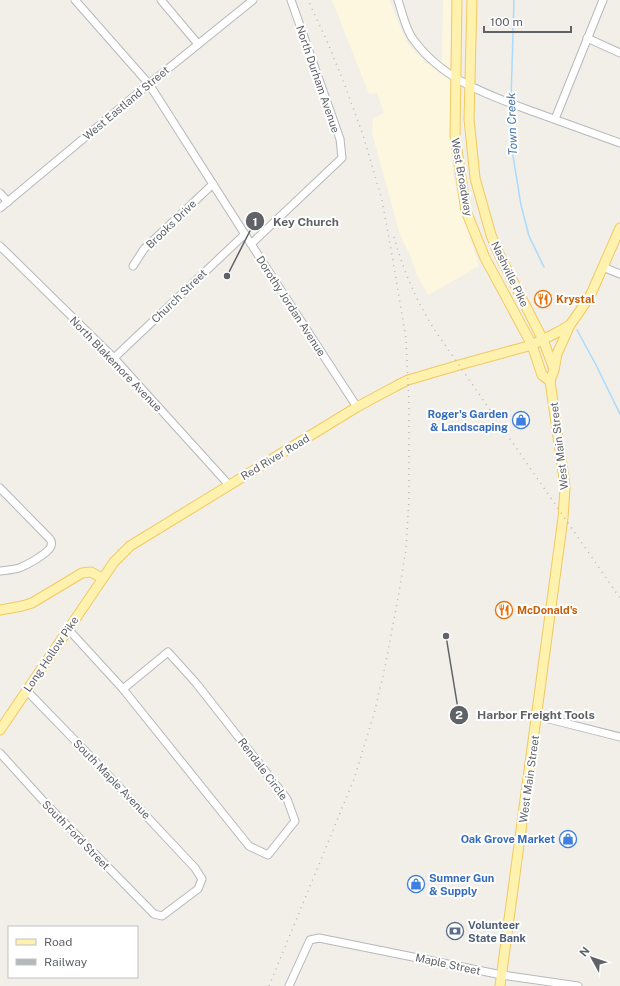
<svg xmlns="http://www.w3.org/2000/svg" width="620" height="986" viewBox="0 0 620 986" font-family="'Public Sans',sans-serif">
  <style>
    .commercial { fill: #fef7e0 }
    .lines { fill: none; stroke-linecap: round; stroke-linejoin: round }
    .stream { stroke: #aadaff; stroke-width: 1.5 }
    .minor-casing { stroke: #b5b8bc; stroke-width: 9 }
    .major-casing { stroke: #f2c960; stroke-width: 11 }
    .minor { stroke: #fff; stroke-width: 7 }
    .major { stroke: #fff2af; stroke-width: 9 }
    .rail { stroke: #b6b7b8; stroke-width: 1.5; stroke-dasharray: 1 5; stroke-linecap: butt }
    .labels { text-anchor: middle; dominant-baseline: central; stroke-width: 4; stroke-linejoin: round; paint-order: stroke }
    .street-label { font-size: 11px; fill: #5f6368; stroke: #fff }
    .food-label { font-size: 11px; font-weight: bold; fill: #c56008; stroke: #fff; text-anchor: start }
    .shop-label { font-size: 11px; font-weight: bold; fill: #366cbe; stroke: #fff; text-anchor: end }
    .service-label { font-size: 11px; font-weight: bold; fill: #4e5e75; stroke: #fff; text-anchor: start }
    .water-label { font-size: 12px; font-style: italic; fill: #4174aa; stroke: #fff }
    .leader { fill: none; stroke: #5f6368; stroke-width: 1.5 }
    .callout-dot { fill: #5f6368; stroke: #fff; stroke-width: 1.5 }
    .mark-label { font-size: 12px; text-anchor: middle; font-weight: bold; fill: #fff }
    .callout-label { font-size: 12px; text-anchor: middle; font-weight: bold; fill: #5f6368; stroke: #fff; stroke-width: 4; stroke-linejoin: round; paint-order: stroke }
  </style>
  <rect width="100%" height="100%" fill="#f1efe8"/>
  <!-- commercial -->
  <path class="commercial" d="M332,0H389L406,41L426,64L442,61L443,0H451L450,136L453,176L463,214L479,266L428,295L417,275L409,253L400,235L372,133L373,119L384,113L377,93L369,94Z"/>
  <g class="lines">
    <!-- stream -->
    <g class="stream">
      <path d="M511,100L514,0"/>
      <path d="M511,106L510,120L512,150L521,205L529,236L544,267"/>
      <path d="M577,330L595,363L620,414"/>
    </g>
    <!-- minor casing -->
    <g class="minor-casing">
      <g id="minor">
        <path d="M75,0L149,84L269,272L357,407"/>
        <path d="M161,0L198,44"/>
        <path d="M398,0C402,12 406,30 413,39C443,81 491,96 537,113C565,123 592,133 620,143"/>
        <path d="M587,38L620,53"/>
        <path d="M555,119L603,0"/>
        <path d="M0,193L8,202"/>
        <path d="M0,208L149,84L253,0"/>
        <path d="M251,244L342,158L340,139L291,0"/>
        <path d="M0,246L114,358L229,485"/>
        <path d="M133,266L144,249L213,184"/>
        <path d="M603,267L620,274"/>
        <path d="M114,358L245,234"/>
        <path d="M0,488L49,538C51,540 52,543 51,546C49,553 27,565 19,568C13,570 6,570 0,571"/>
        <path d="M68,629L123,689"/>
        <path d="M168,652L196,683L287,799L295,821L268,855L249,846L123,689Z"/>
        <path d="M537,716L620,737"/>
        <path d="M0,753L47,805L154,914L162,916L198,889L202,879L195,868L92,758L27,691"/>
        <path d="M289,986L310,940L319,938L502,975L578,986"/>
      </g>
    </g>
    <!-- major casing -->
    <g class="major-casing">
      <g id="major">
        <path d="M457,0L455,136L466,211L485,258L532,345L542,375L550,381"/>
        <path d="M472,0L469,119L475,178L491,235L497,250L543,340L554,369"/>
        <path d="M0,610L22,606L32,603L82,573L91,572L102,578"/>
        <path d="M0,730L114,562L130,546L357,407L396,386L408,380L459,365L532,345L558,332L570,325"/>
        <path d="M500,986L563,518L565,488L564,479L550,381L554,370L557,354L570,325L582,308L591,294L620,228"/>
      </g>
    </g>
    <!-- minor -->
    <use href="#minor" class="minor"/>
    <!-- major -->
    <use href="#major" class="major"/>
    <!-- rail -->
    <g class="rail">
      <path d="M394,237C403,270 416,300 434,329L620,598"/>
      <path d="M269,986L354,779L374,714L385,667L398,598L406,549L409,499V404L406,339L392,255L382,200L363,135L344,83L327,41L308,0"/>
    </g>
  </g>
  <!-- icons -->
  <defs>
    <g id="restaurant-ring" transform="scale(0.9)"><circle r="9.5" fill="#fff" stroke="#e8710a" stroke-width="1.5"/><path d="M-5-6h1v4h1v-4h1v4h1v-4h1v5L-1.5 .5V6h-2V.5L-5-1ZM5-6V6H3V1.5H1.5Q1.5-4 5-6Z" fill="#e8710a"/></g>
    <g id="shop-ring" transform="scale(0.9)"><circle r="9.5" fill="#fff" stroke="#3f7fe0" stroke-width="1.5"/><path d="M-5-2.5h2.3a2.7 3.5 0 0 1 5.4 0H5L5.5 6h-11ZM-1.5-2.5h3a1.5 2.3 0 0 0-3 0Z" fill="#3f7fe0"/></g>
    <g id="bank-ring" transform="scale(0.9)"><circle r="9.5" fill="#fff" stroke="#5c6f8a" stroke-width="1.5"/><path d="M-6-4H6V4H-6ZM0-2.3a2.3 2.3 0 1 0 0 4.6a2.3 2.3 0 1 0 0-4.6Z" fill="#5c6f8a"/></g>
  </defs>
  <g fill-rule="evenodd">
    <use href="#restaurant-ring" x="543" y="299"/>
    <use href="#shop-ring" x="521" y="420"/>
    <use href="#restaurant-ring" x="504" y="610"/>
    <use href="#shop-ring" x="568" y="839"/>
    <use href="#shop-ring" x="416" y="884"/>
    <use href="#bank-ring" x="455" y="931"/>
  </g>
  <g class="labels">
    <!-- street labels -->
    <g class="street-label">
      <text transform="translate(318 79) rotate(71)">North Durham Avenue</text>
      <text transform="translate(126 103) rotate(-40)">West Eastland Street</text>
      <text transform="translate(462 177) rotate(80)">West Broadway</text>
      <text transform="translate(171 224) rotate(-44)">Brooks Drive</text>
      <text transform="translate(510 274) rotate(64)">Nashville Pike</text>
      <text transform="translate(179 296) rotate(-44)">Church Street</text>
      <text transform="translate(291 306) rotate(57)">Dorothy Jordan Avenue</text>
      <text transform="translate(116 364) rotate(46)">North Blakemore Avenue</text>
      <text transform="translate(559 446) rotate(-97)">West Main Street</text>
      <text transform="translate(275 457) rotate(-31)">Red River Road</text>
      <text transform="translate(51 654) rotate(-56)">Long Hollow Pike</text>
      <text transform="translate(263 769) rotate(53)">Rendale Circle</text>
      <text transform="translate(112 779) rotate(46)">South Maple Avenue</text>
      <text transform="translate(529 779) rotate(-82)">West Main Street</text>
      <text transform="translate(76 835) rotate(46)">South Ford Street</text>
      <text transform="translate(448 964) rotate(12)">Maple Street</text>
    </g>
    <!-- food labels -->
    <g class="food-label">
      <text x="556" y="299">Krystal</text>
      <text x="517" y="610">McDonald's</text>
    </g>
    <!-- shop labels -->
    <g class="shop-label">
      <text x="508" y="414">Roger's Garden<tspan x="508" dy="13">&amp; Landscaping</tspan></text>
      <text x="555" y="839">Oak Grove Market</text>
      <text x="429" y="878" text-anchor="start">Sumner Gun<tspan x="429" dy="13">&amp; Supply</tspan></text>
    </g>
    <!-- service labels -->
    <g class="service-label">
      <text x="468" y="925">Volunteer<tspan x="468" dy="13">State Bank</tspan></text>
    </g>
    <!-- water labels -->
    <g class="water-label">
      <text transform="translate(512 124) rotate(-92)">Town Creek</text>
    </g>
  </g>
  <!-- callouts -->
  <path class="leader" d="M227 276L255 221M446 636L459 715"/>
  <g class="callout-dot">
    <circle cx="227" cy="276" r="4"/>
    <circle cx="446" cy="636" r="4"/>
    <circle cx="255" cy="221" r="10"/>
    <circle cx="459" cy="715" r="10"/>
  </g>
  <g class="mark-label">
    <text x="255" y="226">1</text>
    <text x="459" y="719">2</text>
  </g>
  <g class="callout-label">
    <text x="306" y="226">Key Church</text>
    <text x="536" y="719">Harbor Freight Tools</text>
  </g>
  <!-- legend -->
  <rect x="8" y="926" width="130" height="52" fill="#ffffff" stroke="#bfc1c3"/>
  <rect x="16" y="939" width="20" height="6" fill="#fff2af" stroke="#bfc1c3"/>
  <text x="44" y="946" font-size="12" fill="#5f6368">Road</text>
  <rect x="16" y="959" width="20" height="6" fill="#b6b7b8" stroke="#bfc1c3"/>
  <text x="44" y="966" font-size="12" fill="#5f6368">Railway</text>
  <!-- north arrow -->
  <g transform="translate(592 958) rotate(310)" stroke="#ffffff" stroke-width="3" paint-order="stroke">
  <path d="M0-3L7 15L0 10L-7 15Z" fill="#5f6368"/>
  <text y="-6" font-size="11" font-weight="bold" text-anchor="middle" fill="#5f6368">N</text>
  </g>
  <!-- scale -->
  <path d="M484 26v6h87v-6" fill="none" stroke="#5f6368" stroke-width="2"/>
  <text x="490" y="26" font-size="12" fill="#5f6368" stroke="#ffffff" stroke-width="3" paint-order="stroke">100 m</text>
</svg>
